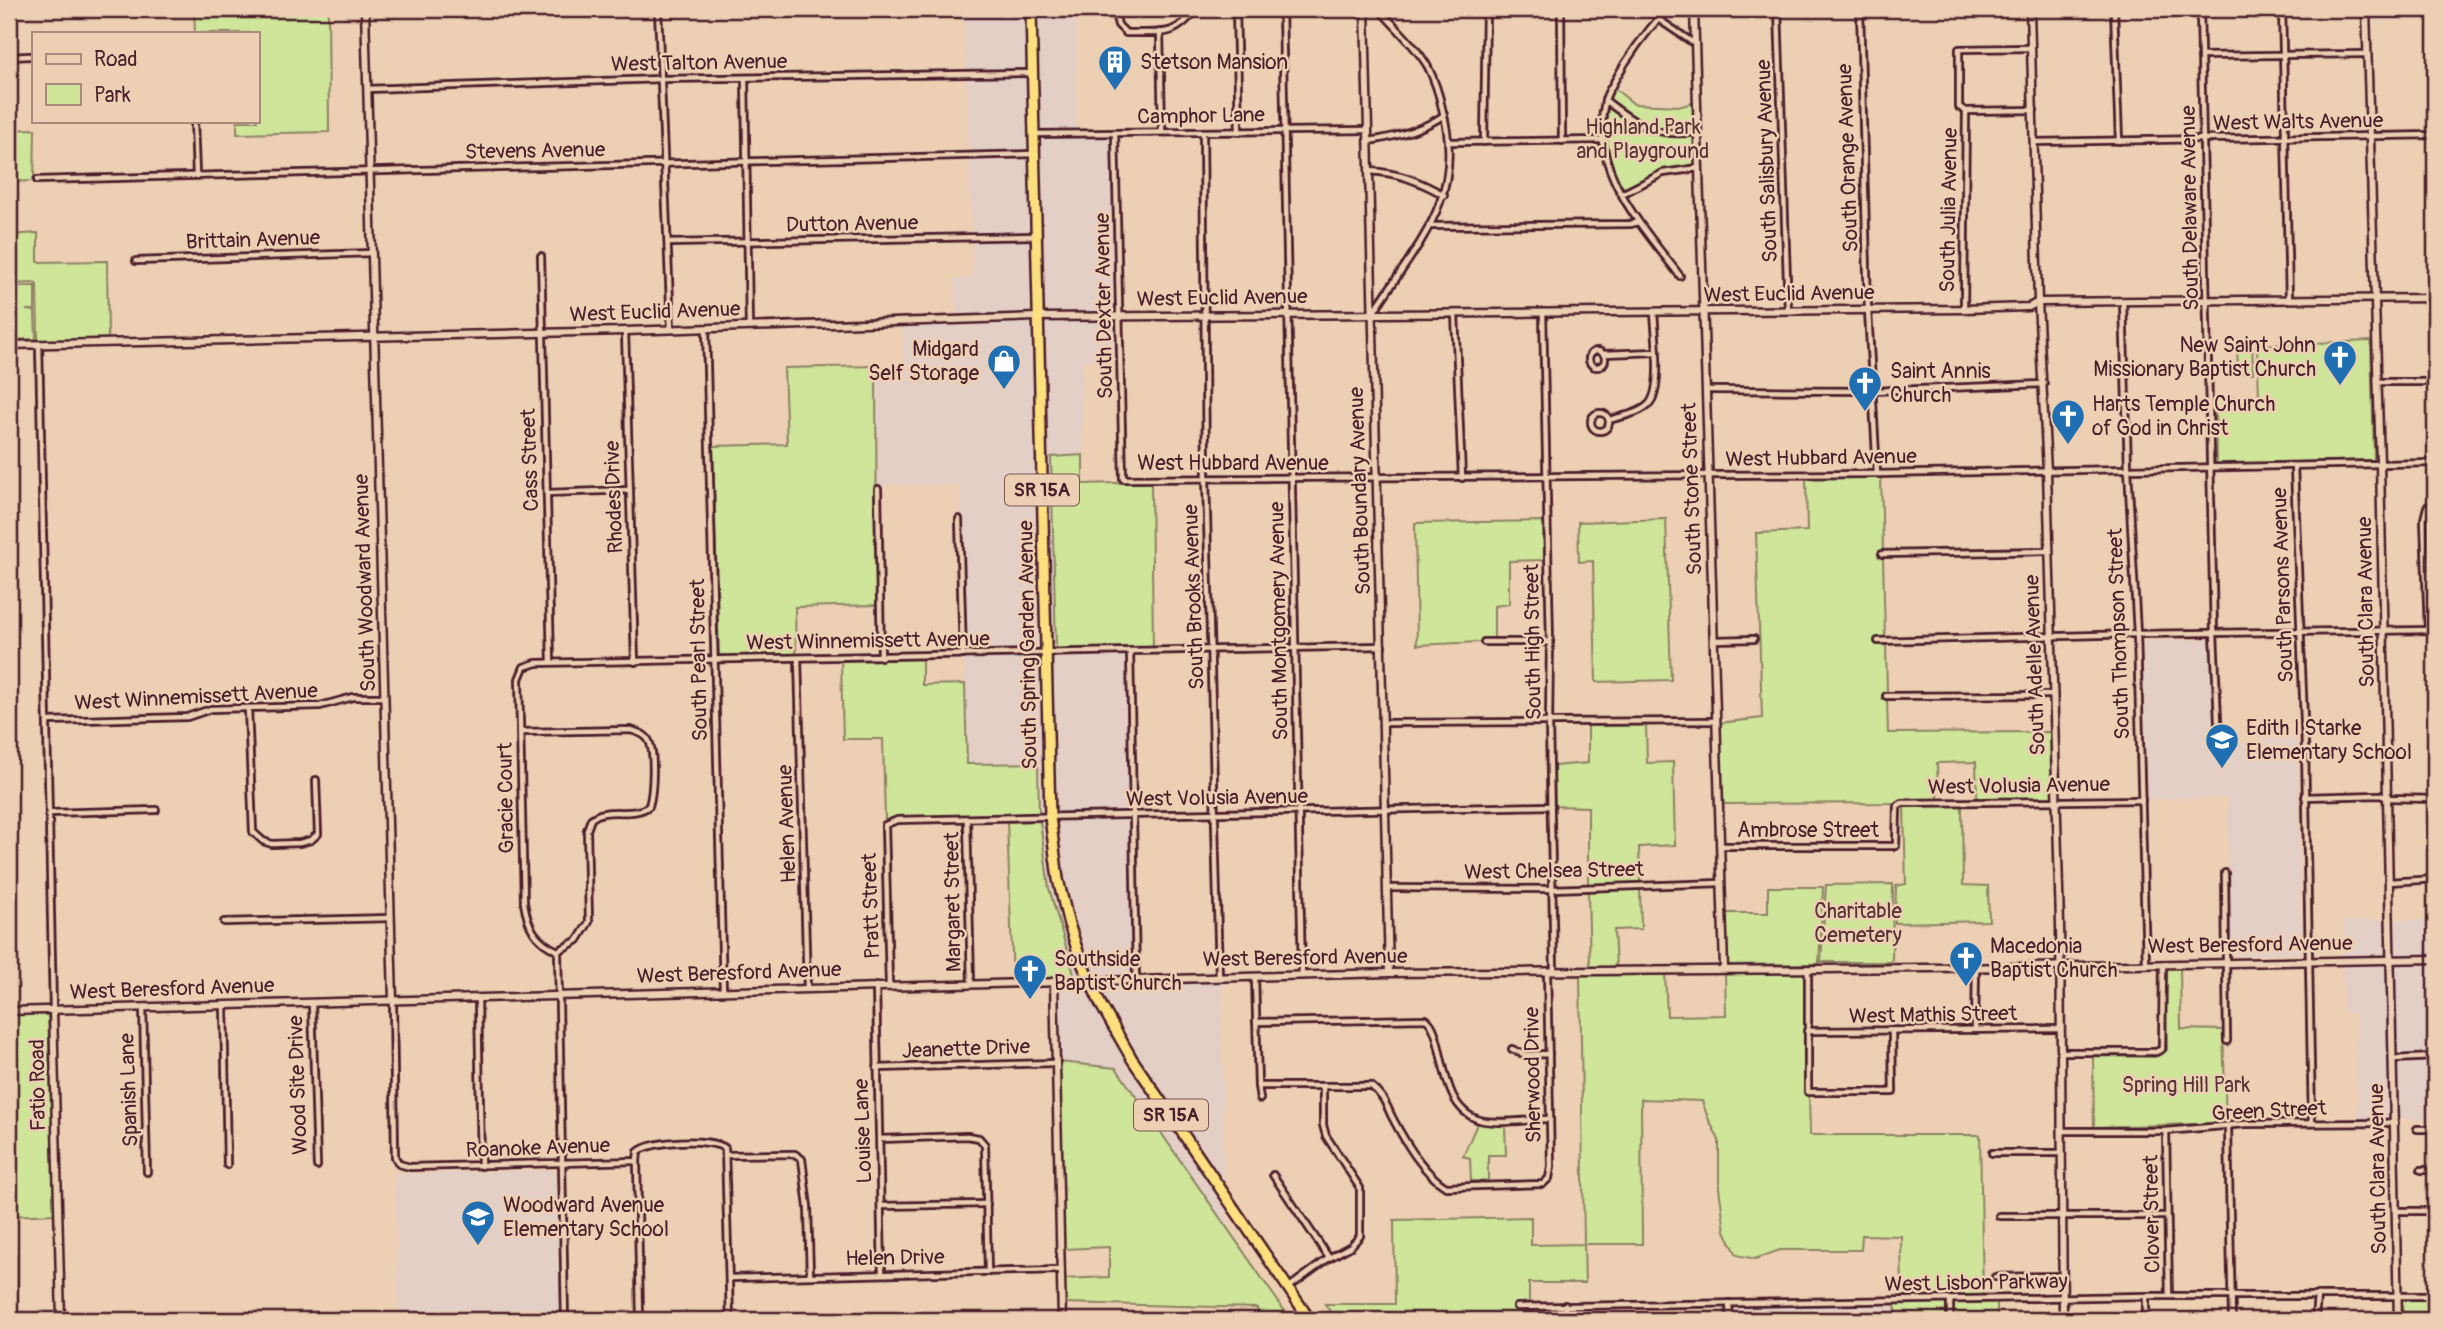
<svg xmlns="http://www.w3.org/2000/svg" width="2444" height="1329" viewBox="0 0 2444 1329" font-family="Pangolin,sans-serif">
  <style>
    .built { fill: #e4cfc7 }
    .green { fill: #cee59a; stroke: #8c8262; stroke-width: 2 }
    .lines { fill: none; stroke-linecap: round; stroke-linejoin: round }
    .street-casing { stroke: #4a1f2b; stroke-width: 10 }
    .secondary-casing { stroke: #4a1f2b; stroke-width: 11 }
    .highway-casing { stroke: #4a1f2b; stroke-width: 14 }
    .street { stroke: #edcfb3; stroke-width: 4.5 }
    .secondary { stroke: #edcfb3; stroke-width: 6 }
    .highway { stroke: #fce080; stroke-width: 9 }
    .labels { text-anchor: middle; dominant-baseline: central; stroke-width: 5; stroke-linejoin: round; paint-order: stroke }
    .shield { fill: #edcfb3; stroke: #7b5454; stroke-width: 2 }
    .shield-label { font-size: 19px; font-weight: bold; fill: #4a1f2b }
    .poi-label { font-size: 21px; fill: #4a1f2b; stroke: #edcfb3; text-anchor: start }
    .street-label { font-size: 21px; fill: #4a1f2b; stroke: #edcfb3 }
    .park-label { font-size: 21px; fill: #573336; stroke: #edcfb3 }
  </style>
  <rect width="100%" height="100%" fill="#edcfb3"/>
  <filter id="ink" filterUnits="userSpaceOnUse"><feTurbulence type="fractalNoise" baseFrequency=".0143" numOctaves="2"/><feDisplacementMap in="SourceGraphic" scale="14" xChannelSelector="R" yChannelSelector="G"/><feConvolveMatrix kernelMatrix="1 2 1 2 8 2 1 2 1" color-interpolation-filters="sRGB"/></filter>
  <g filter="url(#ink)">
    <!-- built -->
    <g class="built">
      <path d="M964,9H1028L1029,70H966Z"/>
      <path d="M1034,9H1076V130L1037,131Z"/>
      <path d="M2369,9H2435V20L2369,21Z"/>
      <path d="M1030,76L1031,151L969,152L966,77Z"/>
      <path d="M1113,136L1117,314H1041L1037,137Z"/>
      <path d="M1032,157L1033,233L972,234L969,159Z"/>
      <path d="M1034,239L1036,314L957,317L954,279L973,277L972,240Z"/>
      <path d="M1041,320H1117L1118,360L1082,361L1083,455L1051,457V462L1056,649L1125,648L1049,650Z"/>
      <path d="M1036,321L1043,650L965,651L960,485H877L876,366L903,365L902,325Z"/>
      <path d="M2210,639L2215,743L2263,742V739L2297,738L2302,954L2230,955L2227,798L2147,799L2143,641Z"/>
      <path d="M1125,655L1130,812L1053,814L1049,656Z"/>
      <path d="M1043,656L1047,814L1039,815L1037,763L967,764L964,658Z"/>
      <path d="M1130,819L1134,977L1091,978L1065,899L1053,821Z"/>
      <path d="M1040,821H1047L1085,978H1075L1065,946L1049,888Z"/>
      <path d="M2388,920L2389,957H2343V921Z"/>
      <path d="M2393,920H2435V956L2394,957Z"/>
      <path d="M2435,962V1054L2396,1056L2394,963Z"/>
      <path d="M2389,963L2392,1119L2358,1118L2355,1015L2343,1012V964Z"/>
      <path d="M1222,980L1224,1168L1226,1191L1134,1057L1094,984Z"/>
      <path d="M1057,984H1088L1226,1202L1228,1232L1116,1068L1059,1062Z"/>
      <path d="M2435,1060V1119H2397L2396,1062Z"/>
      <path d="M555,1170L561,1320H399L395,1174Z"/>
      <rect x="1735" y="1306" width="159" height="14"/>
    </g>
    <!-- green -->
    <g class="green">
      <path d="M194,9H328L329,132L237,134V121H257V33H195Z"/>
      <path d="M1614,88L1634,104L1682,106L1695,102L1696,164L1661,170L1625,188C1601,174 1603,110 1614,88Z"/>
      <path d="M35,129L34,181L9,182V130Z"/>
      <path d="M38,233V262L107,261L108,339L38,341L37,285L35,283L9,284V235Z"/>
      <path d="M35,286V310H26L35,311L36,339L9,340V287Z"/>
      <path d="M2252,341L2253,373H2238L2237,342Z"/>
      <path d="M2371,341L2374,460L2216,464L2215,399L2259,396L2257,345Z"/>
      <path d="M876,366L877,605L795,607L796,655L719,656L713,446L787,444L784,368Z"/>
      <path d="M1083,455V484L1151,482L1153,648L1056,649L1051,457Z"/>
      <path d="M1881,477L1883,551L1879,552V557L1883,558L1885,637L1875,638V643L1886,644L1887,693H1884V699L1887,700L1888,733L2052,732L2053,798L1977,799L1976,762L1937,763L1938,800H1902L1895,803L1722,804L1720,723L1762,718L1756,533L1807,531L1806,478Z"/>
      <path d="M1666,519L1671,680L1596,682L1593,561L1579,562L1578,522Z"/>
      <path d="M1543,521L1544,560L1509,561V604L1494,606V638H1482L1481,642L1417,645L1415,523Z"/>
      <path d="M922,659V685L965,684L967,764L1038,763L1039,815L897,817L885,822L883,739H843L841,661Z"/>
      <path d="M1646,725L1647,763L1673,762L1675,845L1639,847L1640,883L1588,884V807L1555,806L1554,766L1588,763V726Z"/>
      <path d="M1904,806H1962L1963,885L1988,886L1989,921L1895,923L1896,886L1906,884Z"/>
      <path d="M1040,821L1049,888L1075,978L1013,979L1007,822Z"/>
      <path d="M1893,884L1892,962H1821L1826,885Z"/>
      <path d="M1768,887H1823L1819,964L1726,965L1725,913H1768Z"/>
      <path d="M1640,889L1641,929L1614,930L1616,967H1590L1588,891Z"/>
      <path d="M2165,968H2180L2181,1029L2223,1030L2226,1123L2094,1127L2093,1056L2155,1057L2167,1050Z"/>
      <path d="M1805,971V1095L1809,1096L1810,1135H1980L1983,1295L1902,1296L1901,1236L1862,1235L1861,1250H1780L1755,1259L1737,1255L1725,1231L1719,1188V1140L1708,1118L1702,1101L1641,1099L1642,1244H1584L1585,1283H1529V1302L1514,1304L1515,1310L1529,1309V1320H1336L1325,1304H1395L1394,1220L1531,1217V1245L1584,1244L1580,974L1665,972L1667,1016L1726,1015L1725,972Z"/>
      <path d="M48,1014L55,1214L9,1216V1015Z"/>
      <path d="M1059,1062L1116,1068L1291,1320H1258L1257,1308L1064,1303L1063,1279L1109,1277V1247L1063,1249Z"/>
      <path d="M1477,1124H1505L1506,1155H1488V1181H1471L1470,1158L1463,1156Z"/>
      <rect x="9" y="1254" width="8" height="66"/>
      <path d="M2407,1298H2435V1320H2400V1302Z"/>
      <path d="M1997,1301V1320H1952L1953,1302Z"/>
      <path d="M1947,1302V1320H1897L1895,1303Z"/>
    </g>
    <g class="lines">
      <!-- street casing -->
      <g class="street-casing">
        <g id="street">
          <path d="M658,9L671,329"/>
          <path d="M1114,9L1118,25L1126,33C1163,32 1172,39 1197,9"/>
          <path d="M1236,9L1239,132"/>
          <path d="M1282,9L1302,976"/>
          <path d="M1561,9L1562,141"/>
          <path d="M1667,9C1646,32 1629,54 1614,82C1611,88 1606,94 1605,101C1588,169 1642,226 1680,276"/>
          <path d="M1778,9L1788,311"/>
          <path d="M1860,9L1868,310L1877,474"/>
          <path d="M2114,9L2119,141"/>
          <path d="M2200,9L2214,633L2219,743"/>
          <path d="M2282,9L2289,299"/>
          <path d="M1658,19L1695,44"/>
          <path d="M1160,32L1162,132"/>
          <path d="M2031,48L1959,49V107L1966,111L2034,110"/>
          <path d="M2201,56L2367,54"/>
          <path d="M9,57L30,56"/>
          <path d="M745,78L749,327"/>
          <path d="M367,89L661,79L1031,73"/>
          <path d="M1605,100C1636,125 1657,138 1698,132"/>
          <path d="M194,121L196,175"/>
          <path d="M1203,132L1206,478L1219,977"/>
          <path d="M1115,133L1123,479L1877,474L2435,463"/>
          <path d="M1034,134L1368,130"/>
          <path d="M1369,141C1395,137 1423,130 1444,115"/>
          <path d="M1450,142L1602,140"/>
          <path d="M1484,142L1486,9"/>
          <path d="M2034,142L2435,135"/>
          <path d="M1370,171C1399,173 1419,181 1444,195"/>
          <path d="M37,180L1033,154"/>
          <path d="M1622,194L1663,173L1699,168"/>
          <path d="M1429,226L1631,224L1638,222"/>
          <path d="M668,243L1036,236"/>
          <path d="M541,256L551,662"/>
          <path d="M136,261L372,253"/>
          <path d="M2123,301L2128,469L2137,634L2146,964"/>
          <path d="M1964,309L1966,111"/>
          <path d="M1373,313C1418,243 1467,196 1442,108C1439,94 1434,79 1428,67C1416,46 1395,27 1379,9"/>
          <path d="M1543,313L1550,642L1549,723L1554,971"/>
          <path d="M1455,314L1462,478"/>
          <path d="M706,328L723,991"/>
          <path d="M625,331L635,662"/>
          <path d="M39,344L53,1010"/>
          <circle cx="1597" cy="359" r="8"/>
          <path d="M1604,354L1656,352"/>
          <path d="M2377,382H2435"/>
          <path d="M1706,390L1873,391L2044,384"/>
          <circle cx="1600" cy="422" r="9"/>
          <path d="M1609,420C1622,416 1639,414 1649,404C1663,389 1655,333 1654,312"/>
          <path d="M2294,466L2305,746L2312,1123"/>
          <path d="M878,489L881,657"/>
          <path d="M547,493L630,490"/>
          <path d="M959,519L963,655"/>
          <path d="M1882,554L2049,551"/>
          <path d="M2428,630L2424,519L2427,507L2435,502"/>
          <path d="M1715,640L1754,639"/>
          <path d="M1878,641L2137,634L2435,630"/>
          <path d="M1484,642H1550"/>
          <path d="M1130,651L1136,980"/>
          <path d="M798,658L807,988"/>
          <path d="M1886,696L2054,695"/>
          <path d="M248,708L253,832L263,841L272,844L300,843L311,840L318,834L316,780"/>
          <path d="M48,721L187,717L211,709L320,706L353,697H384"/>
          <path d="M1383,723L1716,721"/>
          <path d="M520,732L631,730C637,732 643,733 647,738C656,748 653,793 649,806C632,819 607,805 591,819L587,830L589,922L578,940L558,951"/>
          <path d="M2305,797L2380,795L2388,798L2435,799"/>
          <path d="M49,813L156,810"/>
          <path d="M967,820L971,983"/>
          <path d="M1721,846H1896L1897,806L1902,803L2142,800"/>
          <path d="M2225,873L2227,1041"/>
          <path d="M2389,882L2435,879"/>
          <path d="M1388,888L1553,889L1721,883"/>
          <path d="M224,922L391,918"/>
          <path d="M558,951C535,941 528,927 524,903L519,679L524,667L536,663L1382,646"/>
          <path d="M558,951L565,1320"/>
          <path d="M1808,969V1092H1893L1892,1032"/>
          <path d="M1255,977L1258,1086L1260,1099"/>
          <path d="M889,985L885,825L897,820L1551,806"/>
          <path d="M876,986L882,1274"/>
          <path d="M478,998L481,1166"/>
          <path d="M393,1001L395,1157L399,1164L410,1167L637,1161L638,1152C652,1140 710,1138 725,1148L730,1320"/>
          <path d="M312,1003L317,1166"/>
          <path d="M224,1005L227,1165"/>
          <path d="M143,1007L147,1172"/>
          <path d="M1256,1022L1426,1019C1446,1032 1436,1108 1480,1120C1499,1125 1530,1119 1550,1119"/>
          <path d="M1975,1030L1976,968"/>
          <path d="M1807,1031L2059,1029"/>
          <path d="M1512,1049L1525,1055L1549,1054"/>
          <path d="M2061,1052H2156L2162,1049L2163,964"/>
          <path d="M2393,1059L2435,1057"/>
          <path d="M877,1068L1056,1063"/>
          <path d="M1258,1086H1371C1383,1095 1386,1104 1392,1117C1405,1142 1423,1173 1446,1187L1543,1184L1549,1178L1551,1167L1547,971"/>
          <path d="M2228,1127L2232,1320"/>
          <path d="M2417,1129H2435"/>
          <path d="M2062,1131H2166L2245,1124L2395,1123"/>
          <path d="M2166,1131L2169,1296"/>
          <path d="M880,1139L967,1136L979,1138L985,1145L988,1272"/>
          <path d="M1992,1153H2062"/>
          <path d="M727,1155L795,1154L802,1159L808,1207L810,1276"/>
          <path d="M637,1161L640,1318"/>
          <path d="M2421,1170H2435"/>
          <path d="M1273,1175L1329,1258"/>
          <path d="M881,1206L987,1204"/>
          <path d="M2397,1211H2435"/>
          <path d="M1999,1216H2167"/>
          <path d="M1995,1277L2063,1276"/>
          <path d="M730,1278L1060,1270"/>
          <path d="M1288,1288L1329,1258L1351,1246L1360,1236V1188L1326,1136L1323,1125V1086"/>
          <path d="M1729,1303L1730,1320"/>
          <path d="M1565,1305V1320"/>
          <path d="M1517,1307L2146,1296H2435"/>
          <path d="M1950,1320V1299"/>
          <path d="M2146,1320V1296"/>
          <path d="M2315,1320L2317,1295"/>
        </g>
      </g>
      <!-- secondary casing -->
      <g class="secondary-casing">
        <g id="secondary">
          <path d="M365,9L393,1000"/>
          <path d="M1365,9L1389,973"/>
          <path d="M1694,9L1724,968"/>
          <path d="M2030,9L2038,302L2047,471L2060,924L2063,1320"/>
          <path d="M2366,9L2380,463L2398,1320"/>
          <path d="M9,345L625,331L1038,317L1964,309L2029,307L2038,302L2435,298"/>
          <path d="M1054,981L1062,1320"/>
          <path d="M53,1010L61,1320"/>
          <path d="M9,1011L1389,973L2029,967L2435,959"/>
        </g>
      </g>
      <!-- highway casing -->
      <g class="highway-casing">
        <path id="highway" d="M1031,9L1050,817L1058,879L1068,921L1081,961L1101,1005L1132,1059L1310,1320"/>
      </g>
      <!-- street -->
      <use href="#street" class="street"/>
      <!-- secondary -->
      <use href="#secondary" class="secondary"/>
      <!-- highway -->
      <use href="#highway" class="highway"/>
    </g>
  </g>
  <!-- icons -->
  <defs>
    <g id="building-pin" transform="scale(1.75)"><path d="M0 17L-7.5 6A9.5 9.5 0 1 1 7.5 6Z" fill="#1f6fb2" stroke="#edcfb3"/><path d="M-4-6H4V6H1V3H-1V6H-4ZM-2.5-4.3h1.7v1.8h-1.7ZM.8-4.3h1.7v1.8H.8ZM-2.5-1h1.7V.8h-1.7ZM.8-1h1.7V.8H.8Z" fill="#fff"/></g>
    <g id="church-pin" transform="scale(1.75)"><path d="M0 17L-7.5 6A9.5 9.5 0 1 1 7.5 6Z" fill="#1f6fb2" stroke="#edcfb3"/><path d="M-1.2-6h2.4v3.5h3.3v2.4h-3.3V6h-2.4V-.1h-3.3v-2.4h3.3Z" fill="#fff"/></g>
    <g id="shop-pin" transform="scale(1.75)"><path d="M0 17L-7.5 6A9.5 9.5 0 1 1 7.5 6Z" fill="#1f6fb2" stroke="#edcfb3"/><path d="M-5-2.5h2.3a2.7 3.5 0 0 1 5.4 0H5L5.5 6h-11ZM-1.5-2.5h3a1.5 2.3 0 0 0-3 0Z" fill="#fff"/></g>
    <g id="school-pin" transform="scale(1.75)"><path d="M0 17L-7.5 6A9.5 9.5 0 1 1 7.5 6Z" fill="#1f6fb2" stroke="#edcfb3"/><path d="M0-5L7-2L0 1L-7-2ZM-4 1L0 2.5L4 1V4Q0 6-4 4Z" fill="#fff"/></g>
  </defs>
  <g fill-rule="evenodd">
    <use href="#building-pin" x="1115" y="62"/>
    <use href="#church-pin" x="2340" y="357"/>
    <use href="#shop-pin" x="1004" y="361"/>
    <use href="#church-pin" x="1865" y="383"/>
    <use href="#church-pin" x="2068" y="416"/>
    <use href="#school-pin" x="2222" y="740"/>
    <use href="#church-pin" x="1966" y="958"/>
    <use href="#church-pin" x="1030" y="971"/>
    <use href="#school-pin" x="478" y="1217"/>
  </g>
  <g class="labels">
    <!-- shield labels -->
    <g class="shield">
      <rect x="1005" y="474.5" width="74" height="31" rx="5"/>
      <rect x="1134" y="1099.5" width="74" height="31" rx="5"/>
    </g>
    <g class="shield-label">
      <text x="1042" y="490">SR 15A</text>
      <text x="1171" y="1115">SR 15A</text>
    </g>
    <!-- poi labels -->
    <g class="poi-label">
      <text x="1140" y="62">Stetson Mansion</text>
      <text x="2316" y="345" text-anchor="end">New Saint John<tspan x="2316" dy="24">Missionary Baptist Church</tspan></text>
      <text x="979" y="349" text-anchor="end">Midgard<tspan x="979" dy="24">Self Storage</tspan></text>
      <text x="1890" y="371">Saint Annis<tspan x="1890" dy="24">Church</tspan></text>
      <text x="2092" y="404">Harts Temple Church<tspan x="2092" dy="24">of God in Christ</tspan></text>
      <text x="2246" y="728">Edith I Starke<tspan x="2246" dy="24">Elementary School</tspan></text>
      <text x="1990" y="946">Macedonia<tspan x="1990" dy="24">Baptist Church</tspan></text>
      <text x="1054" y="959">Southside<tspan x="1054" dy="24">Baptist Church</tspan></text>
      <text x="503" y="1205">Woodward Avenue<tspan x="503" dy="24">Elementary School</tspan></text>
    </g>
    <!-- street labels -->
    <g class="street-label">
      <text transform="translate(699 63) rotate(-1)">West Talton Avenue</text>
      <text transform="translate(1201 116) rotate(-1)">Camphor Lane</text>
      <text transform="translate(2298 122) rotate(-1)">West Walts Avenue</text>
      <text transform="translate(535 151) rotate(-1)">Stevens Avenue</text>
      <text transform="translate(1848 158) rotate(-92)">South Orange Avenue</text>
      <text transform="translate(1767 161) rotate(-92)">South Salisbury Avenue</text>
      <text transform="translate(2190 208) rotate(-91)">South Delaware Avenue</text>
      <text transform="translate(1949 210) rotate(-89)">South Julia Avenue</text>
      <text transform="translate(852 224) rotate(-1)">Dutton Avenue</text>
      <text transform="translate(253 240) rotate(-2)">Brittain Avenue</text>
      <text transform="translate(1789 294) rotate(-1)">West Euclid Avenue</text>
      <text transform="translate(1222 298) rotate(-1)">West Euclid Avenue</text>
      <text transform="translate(1104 306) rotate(-91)">South Dexter Avenue</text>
      <text transform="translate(655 312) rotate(-2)">West Euclid Avenue</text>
      <text transform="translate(1821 458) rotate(-1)">West Hubbard Avenue</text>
      <text transform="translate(530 460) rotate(-92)">Cass Street</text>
      <text x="1233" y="463">West Hubbard Avenue</text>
      <text transform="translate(1692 489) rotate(-92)">South Stone Street</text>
      <text transform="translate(1360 491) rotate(-92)">South Boundary Avenue</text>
      <text transform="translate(614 497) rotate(-92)">Rhodes Drive</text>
      <text transform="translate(365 583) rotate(-92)">South Woodward Avenue</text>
      <text transform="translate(2283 585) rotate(-92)">South Parsons Avenue</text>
      <text transform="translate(1194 597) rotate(-92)">South Brooks Avenue</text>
      <text transform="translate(2366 602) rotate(-91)">South Clara Avenue</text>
      <text transform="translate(1279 621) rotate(-91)">South Montgomery Avenue</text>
      <text transform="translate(2119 634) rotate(-92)">South Thompson Street</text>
      <text transform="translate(868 641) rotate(-1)">West Winnemissett Avenue</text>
      <text transform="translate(1533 642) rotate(-91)">South High Street</text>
      <text transform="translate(1028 645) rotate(-91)">South Spring Garden Avenue</text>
      <text transform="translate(699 660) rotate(-91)">South Pearl Street</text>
      <text transform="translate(2035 665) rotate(-92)">South Adelle Avenue</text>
      <text transform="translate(196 697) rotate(-3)">West Winnemissett Avenue</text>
      <text transform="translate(2019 786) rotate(-1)">West Volusia Avenue</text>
      <text transform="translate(506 798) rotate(-91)">Gracie Court</text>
      <text transform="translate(1217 798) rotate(-1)">West Volusia Avenue</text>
      <text transform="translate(787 824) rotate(-92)">Helen Avenue</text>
      <text x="1808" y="830">Ambrose Street</text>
      <text transform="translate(1554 871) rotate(-1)">West Chelsea Street</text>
      <text transform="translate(953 902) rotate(-91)">Margaret Street</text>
      <text transform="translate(871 906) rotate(-92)">Pratt Street</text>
      <text transform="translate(2250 945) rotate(-1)">West Beresford Avenue</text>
      <text transform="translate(1305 958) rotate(-1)">West Beresford Avenue</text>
      <text transform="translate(739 973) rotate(-2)">West Beresford Avenue</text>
      <text transform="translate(172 989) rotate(-2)">West Beresford Avenue</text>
      <text transform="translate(1933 1015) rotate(-1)">West Mathis Street</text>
      <text transform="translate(966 1049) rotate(-2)">Jeanette Drive</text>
      <text transform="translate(1533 1075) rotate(-91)">Sherwood Drive</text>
      <text transform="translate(38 1085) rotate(-91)">Fatio Road</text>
      <text transform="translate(298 1085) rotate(-92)">Wood Site Drive</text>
      <text transform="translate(129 1090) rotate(-92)">Spanish Lane</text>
      <text transform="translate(2269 1111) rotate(-3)">Green Street</text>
      <text transform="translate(863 1131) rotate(-92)">Louise Lane</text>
      <text transform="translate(538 1148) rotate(-2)">Roanoke Avenue</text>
      <text transform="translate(2378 1169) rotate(-91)">South Clara Avenue</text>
      <text transform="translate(2152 1214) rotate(-91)">Clover Street</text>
      <text transform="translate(895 1258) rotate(-1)">Helen Drive</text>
      <text transform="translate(1976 1283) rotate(-1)">West Lisbon Parkway</text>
    </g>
    <!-- park labels -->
    <g class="park-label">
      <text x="1643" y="127">Highland Park<tspan x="1643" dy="24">and Playground</tspan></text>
      <text x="1858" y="911">Charitable<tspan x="1858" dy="24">Cemetery</tspan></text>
      <text x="2186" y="1085">Spring Hill Park</text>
    </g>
  </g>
  <!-- margin -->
  <rect width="2444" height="1329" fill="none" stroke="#edcfb3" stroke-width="35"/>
  <rect x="18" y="18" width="2409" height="1294" fill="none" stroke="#4a1f2b" stroke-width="2.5" filter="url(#ink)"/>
  <!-- legend -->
  <rect x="32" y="32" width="228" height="91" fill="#edcfb3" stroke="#ac897d" stroke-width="2"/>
  <rect x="46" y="54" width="35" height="10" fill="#edcfb3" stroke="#ac897d" stroke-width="2"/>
  <text x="94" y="66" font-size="21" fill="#4a1f2b">Road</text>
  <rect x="46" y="84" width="35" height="21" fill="#cee59a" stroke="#ac897d" stroke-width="2"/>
  <text x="94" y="102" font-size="21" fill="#4a1f2b">Park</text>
</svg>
